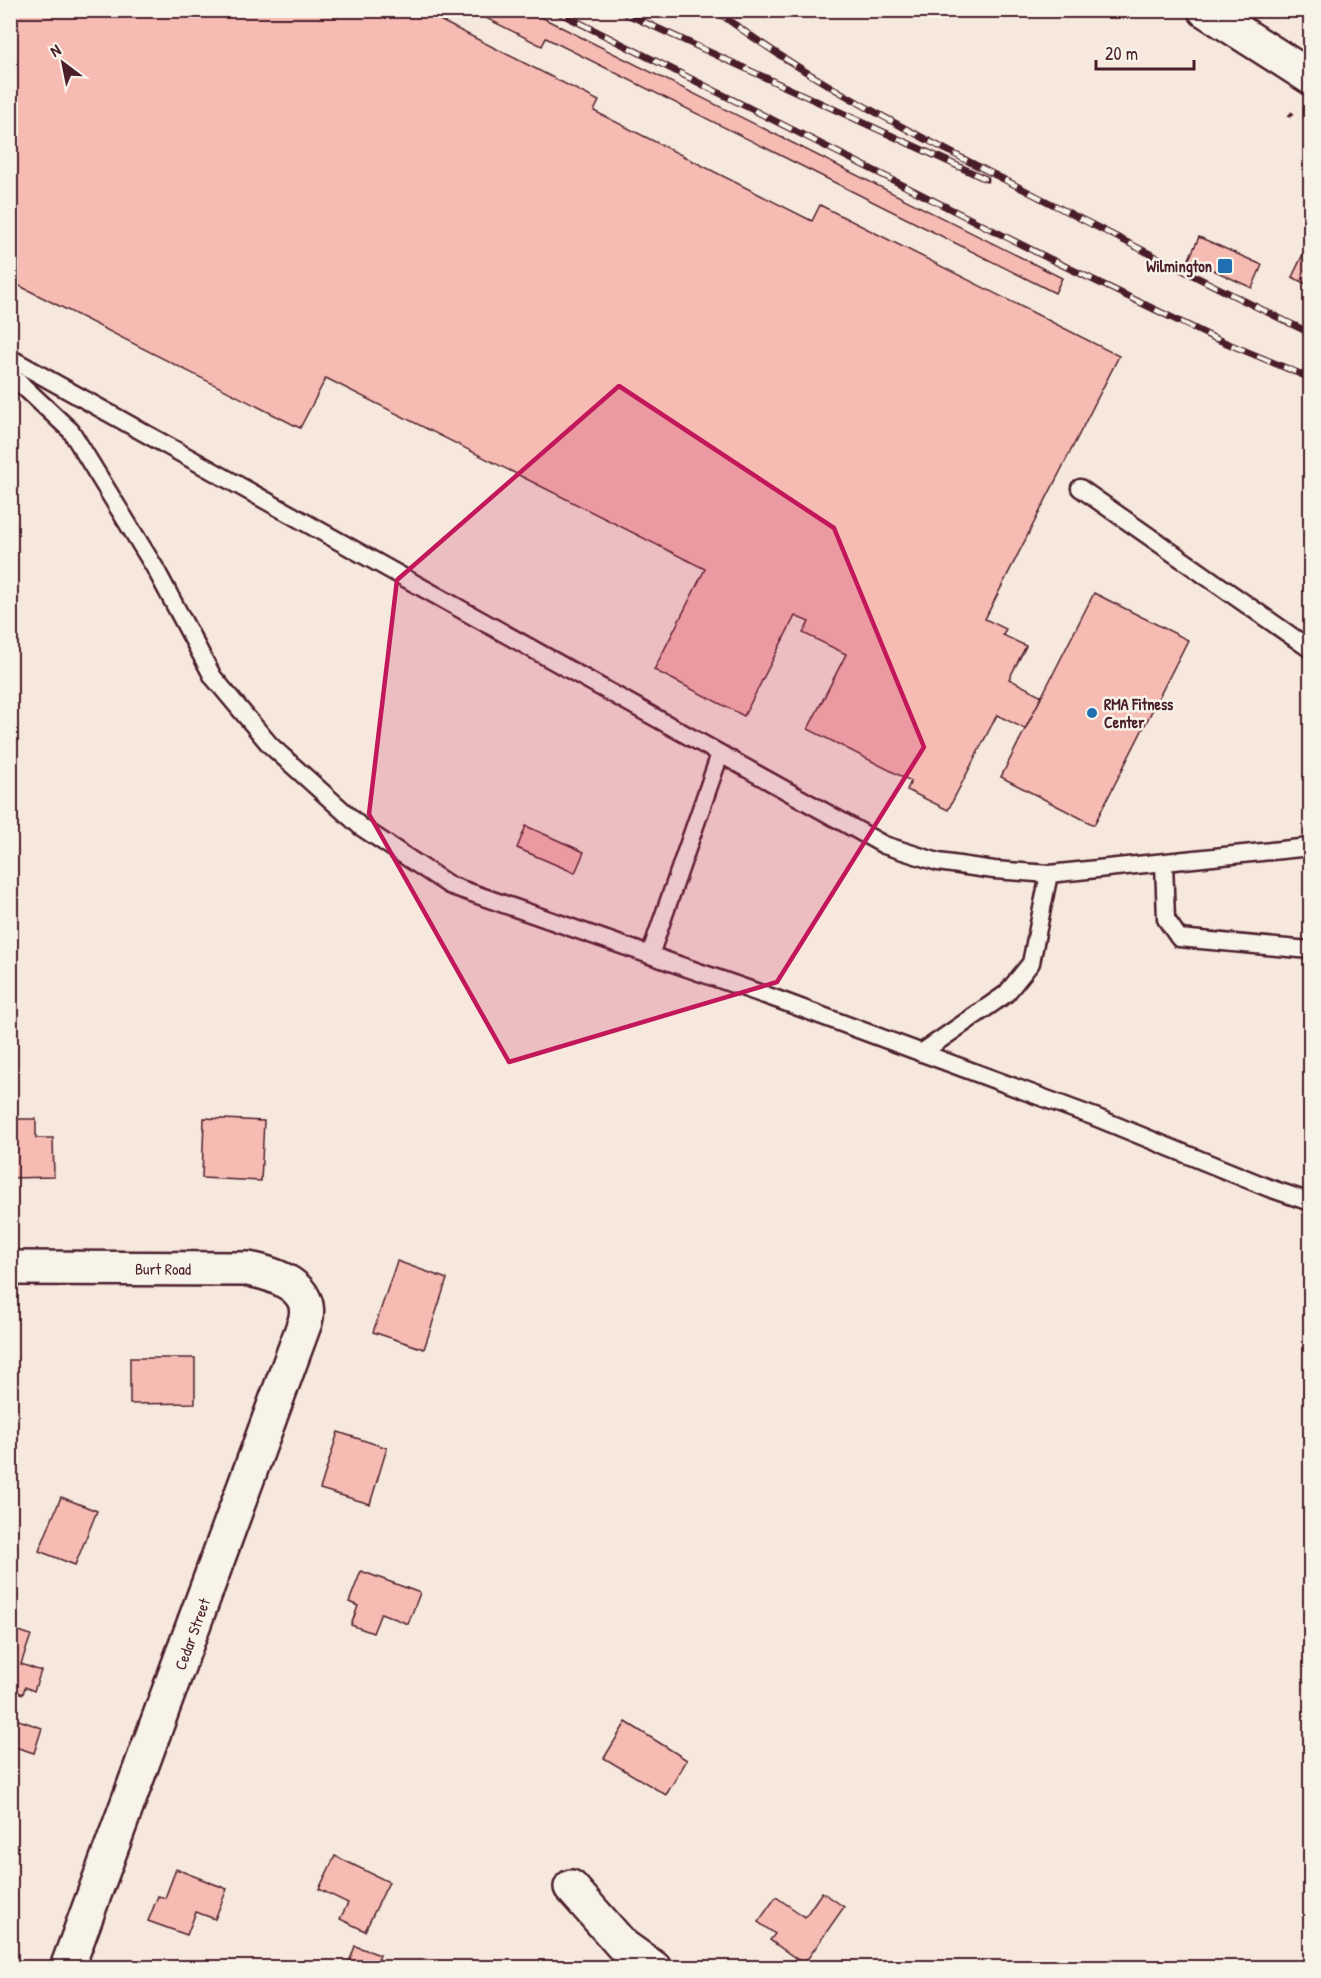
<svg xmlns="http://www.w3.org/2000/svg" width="1321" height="1978" viewBox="0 0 1321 1978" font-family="'Patrick Hand',sans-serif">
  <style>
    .building { fill: #f6bbb3; stroke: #4a1f2b; stroke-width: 1.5 }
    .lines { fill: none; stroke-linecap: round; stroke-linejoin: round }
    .lane-casing { stroke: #4a1f2b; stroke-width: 21 }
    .street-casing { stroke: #4a1f2b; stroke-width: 38 }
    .secondary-casing { stroke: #4a1f2b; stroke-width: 38 }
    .path { stroke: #4a1f2b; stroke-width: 4; stroke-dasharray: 6 4.5; stroke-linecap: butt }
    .lane { stroke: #f7f3e8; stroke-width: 16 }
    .street { stroke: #f7f3e8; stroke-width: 33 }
    .secondary { stroke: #f7f3e8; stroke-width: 33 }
    .rail-casing { stroke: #4a1f2b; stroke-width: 7 }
    .rail { stroke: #f7f3e8; stroke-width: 4.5; stroke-dasharray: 14; stroke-linecap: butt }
    .marked { fill: #c2185b; fill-opacity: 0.2; stroke: #c2185b; stroke-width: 4.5; stroke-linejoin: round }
    .poi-dot { fill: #1f6fb2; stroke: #f7f3e8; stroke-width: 2 }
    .labels { text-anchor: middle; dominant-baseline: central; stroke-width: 5; stroke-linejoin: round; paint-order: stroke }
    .poi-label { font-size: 16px; font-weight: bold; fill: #4a1f2b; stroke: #f7f3e8; text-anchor: end }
    .street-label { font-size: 16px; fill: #4a1f2b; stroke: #f7f3e8 }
  </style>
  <rect width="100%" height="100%" fill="#f7e8dd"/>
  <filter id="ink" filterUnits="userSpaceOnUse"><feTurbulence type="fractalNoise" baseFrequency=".0167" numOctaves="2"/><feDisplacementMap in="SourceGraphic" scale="12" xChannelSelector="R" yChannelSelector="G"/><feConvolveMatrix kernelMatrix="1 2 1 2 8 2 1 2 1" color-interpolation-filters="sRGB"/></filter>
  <g filter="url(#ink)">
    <!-- building -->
    <g class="building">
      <path d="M10,10H420L599,101L594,111L812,221L820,205L1119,356L985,619L1006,629L1003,635L1026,646L1009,679L1042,696L1025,729L997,715L948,810L907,790L911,781L808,729L846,654L803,633L809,622L795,616L744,716L654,670L705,569L326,378L300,428L10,281Z"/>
      <path d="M470,10H527L1062,278L1055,293L546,38L542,46Z"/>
      <path d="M1199,237L1262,265L1252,288L1189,259Z"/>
      <path d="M1310,240V286L1292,277Z"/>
      <path d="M1094,593L1188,640L1094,825L1001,777Z"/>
      <path d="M526,826L584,852L575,873L517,848Z"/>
      <path d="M204,1118L264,1121L261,1181L202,1178Z"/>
      <path d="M10,1119H36V1138H53L54,1177L10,1178Z"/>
      <path d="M397,1261L447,1279L424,1349L373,1332Z"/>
      <path d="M130,1358H195V1403L130,1404Z"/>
      <path d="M338,1432L387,1448L370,1504L320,1489Z"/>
      <path d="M61,1497L97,1511L75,1565L39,1551Z"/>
      <path d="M361,1571L420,1593L408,1624L381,1613L373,1633L351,1625L358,1606L349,1602Z"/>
      <path d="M10,1628L31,1635L21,1664L41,1671L34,1691L25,1687L23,1694L10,1689Z"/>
      <path d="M10,1717L42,1728L34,1753L12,1746L10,1751Z"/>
      <path d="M626,1722L687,1760L666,1795L604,1758Z"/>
      <path d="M335,1856L389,1882L365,1931L340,1919L348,1903L319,1889Z"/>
      <path d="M176,1869L227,1889L215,1919L196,1912L187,1935L148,1921L158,1896L165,1898Z"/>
      <path d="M822,1892L844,1907L804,1964L770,1940L775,1934L758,1922L776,1897L805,1917Z"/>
      <path d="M355,1946L380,1955L376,1968H347Z"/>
    </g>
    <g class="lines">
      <!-- lane casing -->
      <g class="lane-casing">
        <g id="lane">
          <path d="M10,358L884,845L938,862L994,870L1049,874"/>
          <path d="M10,374L71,431L155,568L213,677L270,745L361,827L449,885L782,1001L1095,1117L1269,1188L1310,1202"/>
          <path d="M1080,488L1310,649"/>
          <path d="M1164,863L1166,919L1179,938L1310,950"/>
          <path d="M650,955L720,754"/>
          <path d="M921,1053L1006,994L1031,963L1049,874L1310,847"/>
        </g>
      </g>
      <!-- street casing -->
      <g class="street-casing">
        <path id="street" d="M571,1887L623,1946L654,1968"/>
      </g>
      <!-- secondary casing -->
      <g class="secondary-casing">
        <g id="secondary">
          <path d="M1205,10L1310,77"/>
          <path id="s1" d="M10,1268L248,1269C275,1274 315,1287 305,1322L67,1968"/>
        </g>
      </g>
      <!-- path -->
      <path class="path" d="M1289,117L1295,110"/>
      <!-- lane -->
      <use href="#lane" class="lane"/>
      <!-- street -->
      <use href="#street" class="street"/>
      <!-- secondary -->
      <use href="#secondary" class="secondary"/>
      <!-- rail casing -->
      <g class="rail-casing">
        <g id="rail">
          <path d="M554,10L1048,258L1212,337L1310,378"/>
          <path d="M618,10L986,179"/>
          <path d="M715,10C808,80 910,132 1013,184C1112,235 1211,285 1310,333"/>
        </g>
      </g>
      <!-- rail -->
      <use href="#rail" class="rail"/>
    </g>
  </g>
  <!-- marked area -->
  <path class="marked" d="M619,386L834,528L924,747L777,982L509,1062L369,814L397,580Z"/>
  <!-- markers -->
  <g class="poi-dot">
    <rect x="1217" y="258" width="16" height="16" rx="3"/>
    <circle cx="1092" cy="713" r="6"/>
  </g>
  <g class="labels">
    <!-- poi labels -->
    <g class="poi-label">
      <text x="1212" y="266">Wilmington</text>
      <text x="1104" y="704" text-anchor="start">RMA Fitness<tspan x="1104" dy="18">Center</tspan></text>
    </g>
    <!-- street labels -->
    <g class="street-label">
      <text stroke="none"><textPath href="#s1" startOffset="153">Burt Road</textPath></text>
      <text transform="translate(192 1634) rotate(-70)">Cedar Street</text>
    </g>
  </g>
  <!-- margin -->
  <rect width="1321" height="1978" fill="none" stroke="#f7f3e8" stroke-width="36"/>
  <rect x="18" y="18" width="1285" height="1942" fill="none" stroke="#4a1f2b" stroke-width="2" filter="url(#ink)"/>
  <!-- north arrow -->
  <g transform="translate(63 63) rotate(328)" stroke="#f7f3e8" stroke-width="4.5" paint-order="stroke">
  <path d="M0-4.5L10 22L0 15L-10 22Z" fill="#4a1f2b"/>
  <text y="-9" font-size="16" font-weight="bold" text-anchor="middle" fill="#4a1f2b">N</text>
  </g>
  <!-- scale -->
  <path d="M1096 60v9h98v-9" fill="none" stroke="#4a1f2b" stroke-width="3"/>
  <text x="1105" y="60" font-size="18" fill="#4a1f2b" stroke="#f7f3e8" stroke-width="4.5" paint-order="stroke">20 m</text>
</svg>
